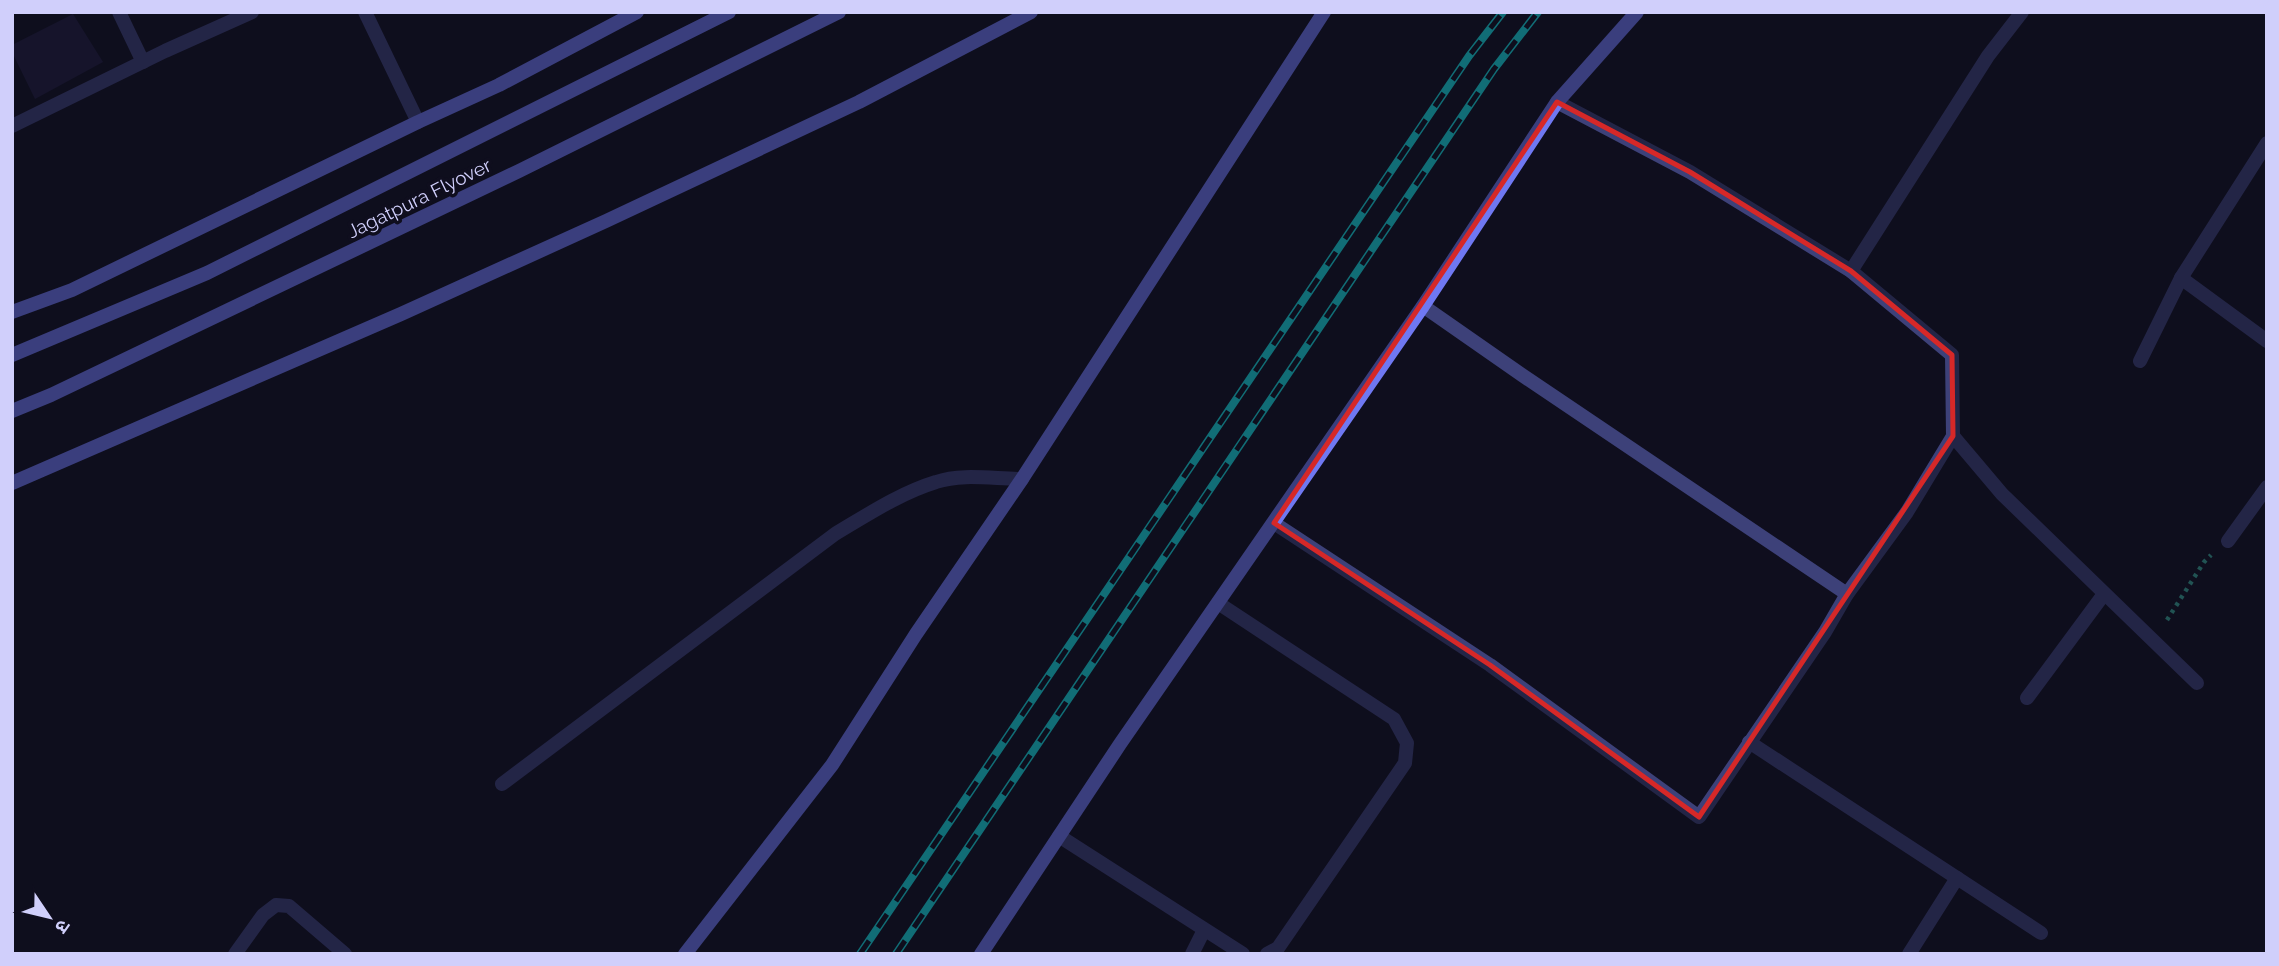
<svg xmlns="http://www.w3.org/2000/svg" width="2279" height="966" viewBox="0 0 2279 966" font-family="Raleway,'Noto Sans Devanagari',sans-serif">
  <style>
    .building { fill: #1f1c3d }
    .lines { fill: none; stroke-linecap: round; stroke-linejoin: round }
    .path { stroke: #38a695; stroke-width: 4.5; stroke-dasharray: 3.5 5; stroke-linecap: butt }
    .lane { stroke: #3d4179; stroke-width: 14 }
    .street { stroke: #3d4179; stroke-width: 14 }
    .secondary { stroke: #6f78f2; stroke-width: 14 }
    .rail-casing { stroke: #14e1e2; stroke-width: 8 }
    .rail { stroke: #0f0e1e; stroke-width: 5; stroke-dasharray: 16; stroke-linecap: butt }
    .marked { fill: none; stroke: #d62828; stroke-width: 5; stroke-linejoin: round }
    .labels { text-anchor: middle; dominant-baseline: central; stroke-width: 7; stroke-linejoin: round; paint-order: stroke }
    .street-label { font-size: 19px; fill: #d0cffb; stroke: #0f0e1e }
  </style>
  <rect width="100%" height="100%" fill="#0f0e1e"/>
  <!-- building -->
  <path class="building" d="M73,14L103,62L35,99L12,52V45Z"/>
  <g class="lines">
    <!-- path -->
    <path class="path" d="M2167,620L2204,562L2211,555"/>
    <!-- lane -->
    <g class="lane">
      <path d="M1218,603L1394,719L1407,743L1405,763L1278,948L1267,954"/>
      <path d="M1059,836L1243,954"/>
      <path d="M1192,954L1204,930"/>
    </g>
    <!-- street -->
    <g class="street">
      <path d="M119,12L143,62"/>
      <path d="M365,12L418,122"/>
      <path d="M1557,102L1690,172L1851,271L1952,355L1953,436"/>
      <path d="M12,126L165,51L252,12"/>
      <path d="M1851,271L1988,56L2022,12"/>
      <path d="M2181,278L2267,341"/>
      <path d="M1423,306L1522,375L1847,594"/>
      <path d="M2140,361L2181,278L2267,143"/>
      <path d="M1274,523L1490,665L1699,817L1825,632L1847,594L1907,512L1953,436L2002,494L2197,683"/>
      <path d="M2228,541L2267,487"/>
      <path d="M2027,698L2104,594"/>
      <path d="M1749,742L2041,933"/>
      <path d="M502,784L835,534C867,515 900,493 936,482C962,473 994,479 1022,479"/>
      <path d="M235,954L263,915L276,905L289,906L345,954"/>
      <path d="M1909,954L1957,878"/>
    </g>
    <!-- secondary -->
    <g class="secondary">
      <path d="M12,312L72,290L418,122L499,85L637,12"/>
      <path d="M12,355L207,273L729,12"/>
      <path d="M12,411L51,395L519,171L839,12"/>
      <path d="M12,483L401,314L606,221L859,102L1031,12"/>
      <path d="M685,954L832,765L916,634L1022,479L1324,12"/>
      <path d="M981,954L1120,744L1423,306L1557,102L1637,12"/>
    </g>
    <!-- rail casing -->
    <g class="rail-casing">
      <g id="rail">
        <path d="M860,954L1469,56L1503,12"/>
        <path d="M896,954L1494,69L1538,12"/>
      </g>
    </g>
    <!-- rail -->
    <use href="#rail" class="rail"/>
  </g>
  <!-- marked area -->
  <path d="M0 0H2279V966H0ZM1557,102L1690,172L1851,271L1952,355L1953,436L1699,817L1490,665L1274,523Z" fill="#0f0e1e" fill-opacity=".55" fill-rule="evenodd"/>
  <path class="marked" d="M1557,102L1690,172L1851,271L1952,355L1953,436L1699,817L1490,665L1274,523Z"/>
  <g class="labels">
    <!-- street labels -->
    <g class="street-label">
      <text transform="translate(419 198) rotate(-26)">Jagatpura Flyover</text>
    </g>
  </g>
  <!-- border -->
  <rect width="2279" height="966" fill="none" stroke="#d0cffb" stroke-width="28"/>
  <!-- north arrow -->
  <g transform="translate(49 917) rotate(125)" stroke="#0f0e1e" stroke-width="5" paint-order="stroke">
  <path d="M0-5L12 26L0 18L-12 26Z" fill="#d0cffb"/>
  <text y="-10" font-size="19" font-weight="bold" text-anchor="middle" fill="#d0cffb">उ</text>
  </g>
</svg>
